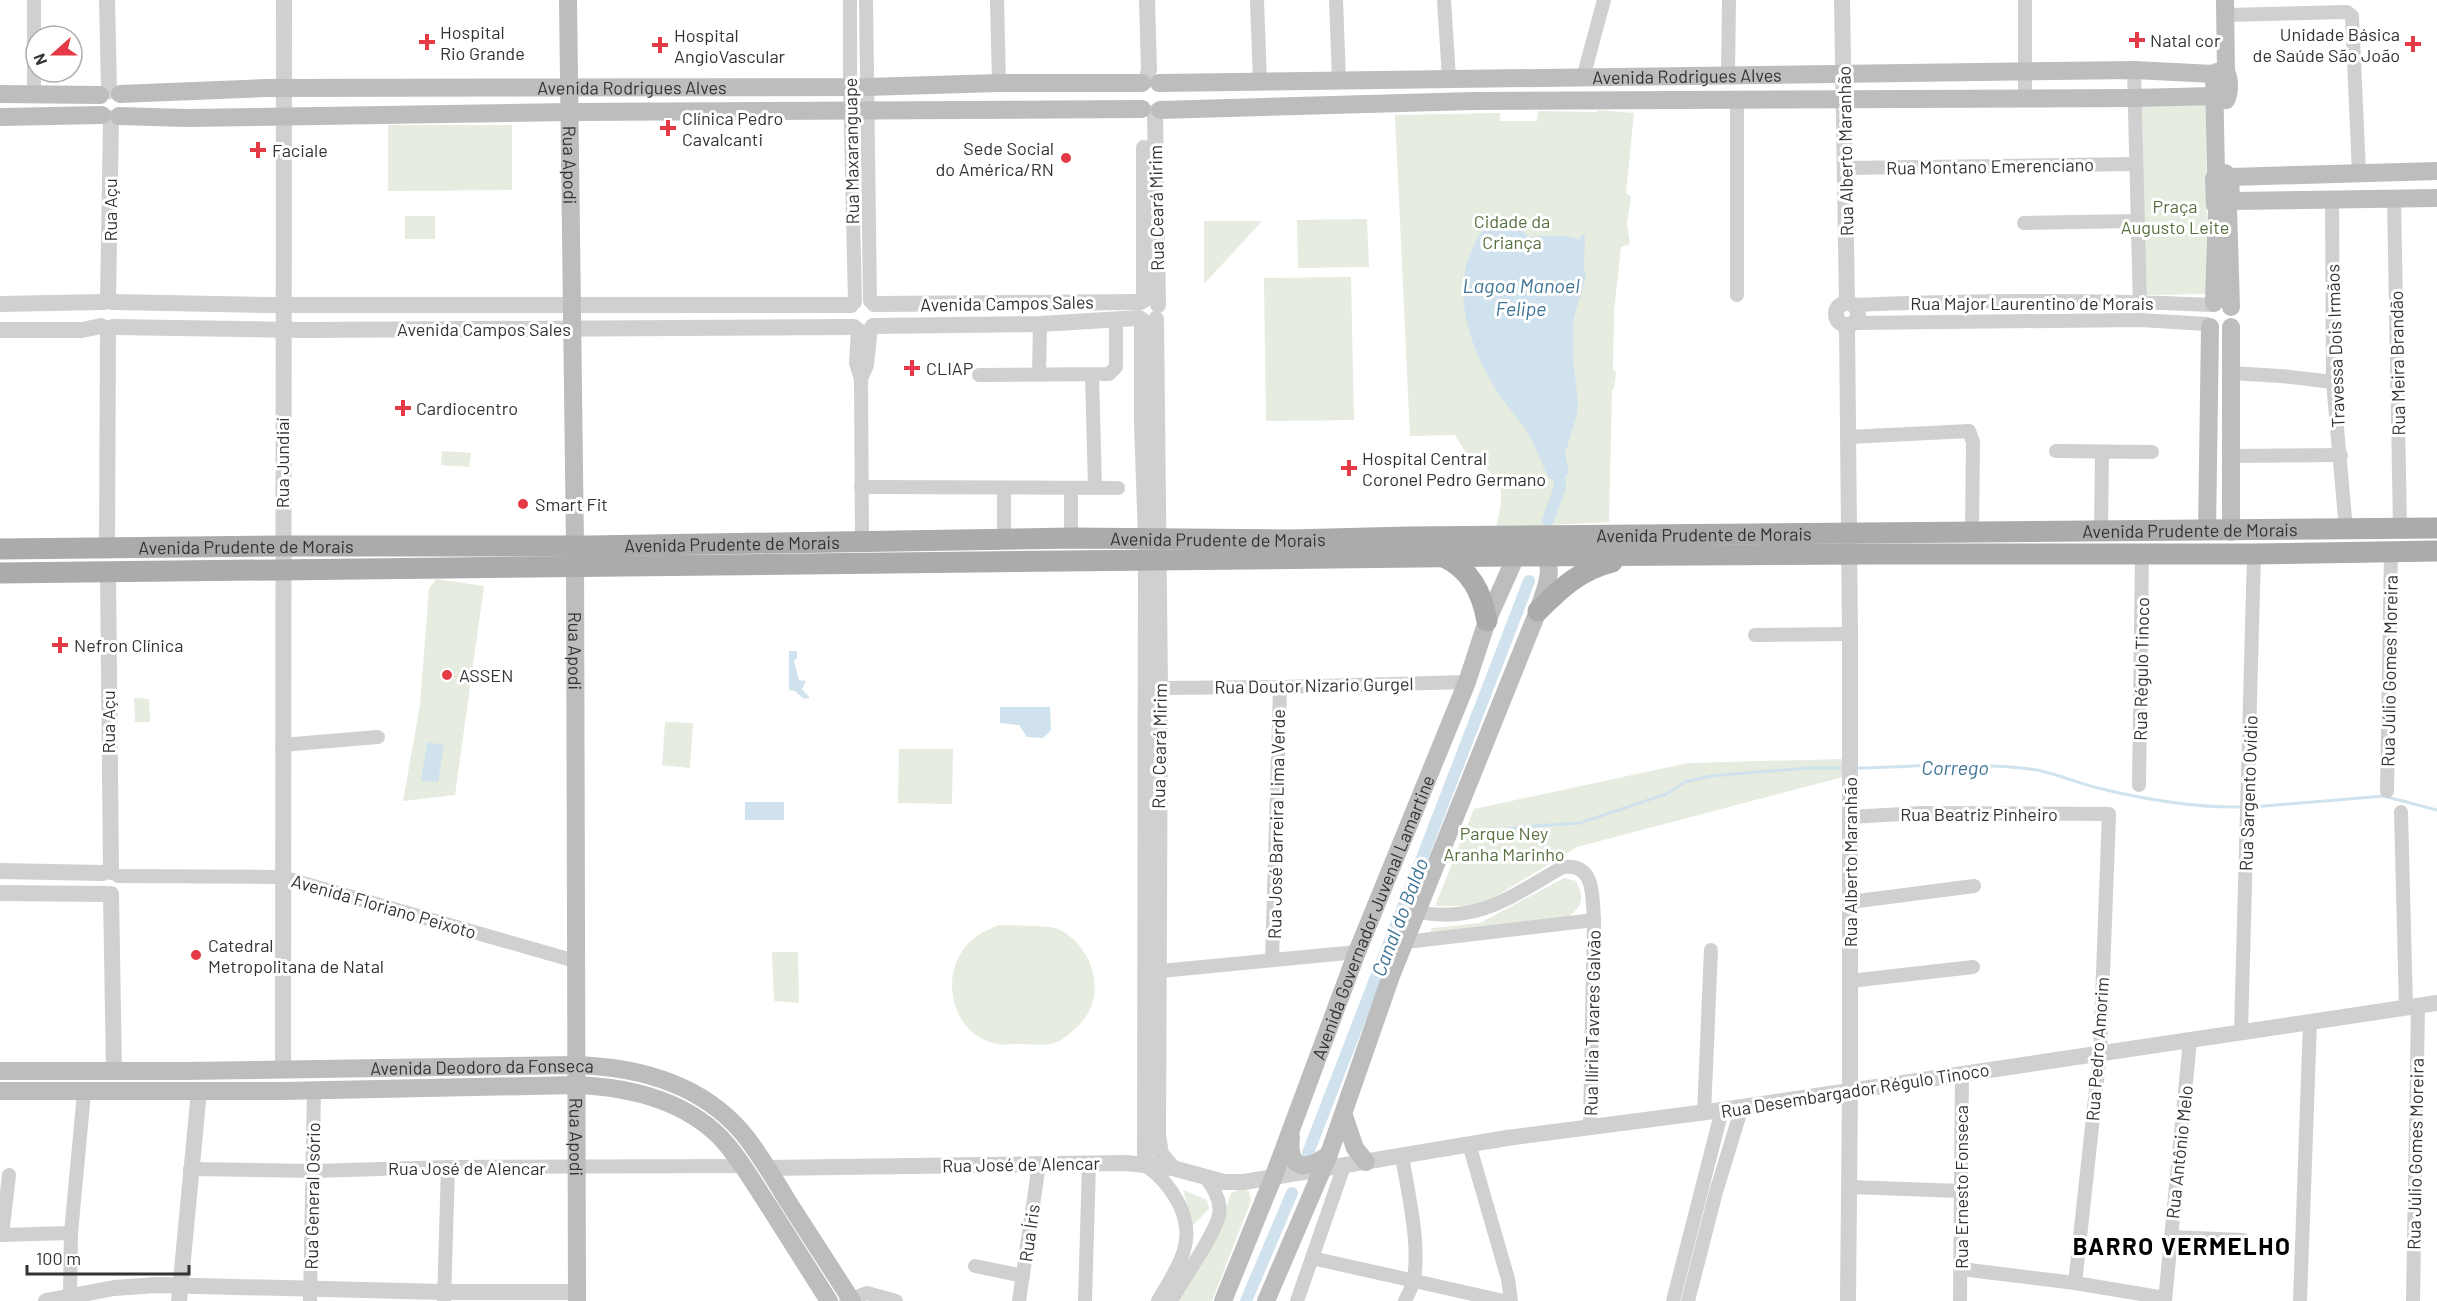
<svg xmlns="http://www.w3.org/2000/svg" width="2437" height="1301" viewBox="0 0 2437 1301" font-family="Barlow,sans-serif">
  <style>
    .green { fill: #e6ecdf }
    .water { fill: #cfe2ee }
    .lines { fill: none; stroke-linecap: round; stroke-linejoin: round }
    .stream { stroke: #cfe2ee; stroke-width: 3 }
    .canal { stroke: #cfe2ee; stroke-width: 12 }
    .minor { stroke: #d0d0d0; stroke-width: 14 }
    .tertiary { stroke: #d0d0d0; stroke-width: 16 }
    .secondary { stroke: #bdbdbd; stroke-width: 18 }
    .primary { stroke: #ababab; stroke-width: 21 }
    .poi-dot { fill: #e63946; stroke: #fff; stroke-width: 2 }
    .labels { text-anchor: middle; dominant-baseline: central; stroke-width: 6; stroke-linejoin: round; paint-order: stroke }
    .poi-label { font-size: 18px; fill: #333; stroke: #fff; text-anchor: start }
    .street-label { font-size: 18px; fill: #333; stroke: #fff }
    .park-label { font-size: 18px; fill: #56703f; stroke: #fff }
    .water-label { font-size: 20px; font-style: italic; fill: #3f7597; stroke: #fff }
    .district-label { font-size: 24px; font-weight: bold; letter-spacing: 1.5px; fill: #000; stroke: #fff }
  </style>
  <rect width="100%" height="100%" fill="#fff"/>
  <!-- green -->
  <g class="green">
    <path d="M2142,104H2206L2207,294L2144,295Z"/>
    <path d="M1598,110L1634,113L1626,193L1631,197L1627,223L1630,244L1621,247L1614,311L1613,369L1616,373L1614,389L1612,390L1609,522L1551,525L1550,530L1496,528C1498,517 1502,504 1501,493C1499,478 1483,462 1470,459L1455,435L1410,436L1395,115L1500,113V121H1537L1538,111L1596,112Z"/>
    <path d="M388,125H512V190L388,191Z"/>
    <rect x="405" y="216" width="30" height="23"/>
    <path d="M1367,219L1369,267L1298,268L1297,220Z"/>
    <path d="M1204,221H1262L1204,284Z"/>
    <path d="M1351,277L1354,420L1266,421L1264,278Z"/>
    <path d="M442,451L471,453L469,467L441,465Z"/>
    <path d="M436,579L484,586L455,795L403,801L420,705L429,589Z"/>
    <path d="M134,698L149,699L150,722H135Z"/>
    <path d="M665,722L693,723L690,768L662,765Z"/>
    <path d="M899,749H953L952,804L898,803Z"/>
    <path d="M1842,759L1843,777L1577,847L1480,906H1435L1474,809L1688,763Z"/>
    <path d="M1564,878L1576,881C1587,902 1580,909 1562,921L1430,932L1432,928L1480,923Z"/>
    <path d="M999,925C1012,926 1048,925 1058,929C1094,946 1108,996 1079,1025C1058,1046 1051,1046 1022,1044C1012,1044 999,1046 990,1042C950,1029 940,973 968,944C977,934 987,930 999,925Z"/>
    <path d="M772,952H798L799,1003L774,1001Z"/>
    <path d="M1240,1189L1249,1191L1251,1201L1212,1301H1175L1216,1239L1231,1193Z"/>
    <path d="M1183,1190L1207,1200L1209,1209L1193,1225Z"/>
  </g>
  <!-- water -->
  <g class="water">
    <path d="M1500,219L1518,224L1528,237C1545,236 1563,233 1580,240L1581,235H1585L1584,268L1586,277L1573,321V357L1578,402L1577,414L1565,454L1569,473L1560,479H1549C1542,464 1536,448 1528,433C1518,417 1504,404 1495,388C1471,349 1452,296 1471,252C1478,236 1483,225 1500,219Z"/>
    <path d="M789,651H797V658L794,661L799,680L806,681L802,689L810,698L804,699L795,691L789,690Z"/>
    <path d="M1000,707H1050L1051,730L1043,738L1027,737L1019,725L1000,723Z"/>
    <path d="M427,742L444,745L438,782L421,781Z"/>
    <rect x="745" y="802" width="39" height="18"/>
  </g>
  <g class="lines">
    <!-- stream -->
    <g class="stream">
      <path d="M1854,768C1914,767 1977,761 2037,770C2057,774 2078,783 2098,788C2143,799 2197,808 2243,807"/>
      <path d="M2252,807L2384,796L2437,810"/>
      <path d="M1475,835L1520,827L1580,823L1666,794L1685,782L1711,776L1808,768H1845"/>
    </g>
    <!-- canal -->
    <g class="canal">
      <path d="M1548,520L1560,487V479"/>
      <path d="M1308,1153L1529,581"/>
      <path d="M1246,1301L1292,1193"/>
    </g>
    <!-- minor -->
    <g class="minor">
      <path d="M850,0V86L855,302"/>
      <path d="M866,0L870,301"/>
      <path d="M997,0L999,83"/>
      <path d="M1257,0L1260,82"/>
      <path d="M1336,0L1339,79"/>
      <path d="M1444,0L1449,79"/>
      <path d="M2025,0V98"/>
      <path d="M2226,15L2347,12L2352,16L2359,173"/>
      <path d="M2134,70L2140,308"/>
      <path d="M1728,76L1729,0"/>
      <path d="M1583,78L1604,0"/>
      <path d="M34,93V0"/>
      <path d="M1845,168L2135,164"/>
      <path d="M2332,198L2333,382L2346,530"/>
      <path d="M2394,198L2400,529"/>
      <path d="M2024,223L2137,221"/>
      <path d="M1737,295V99"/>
      <path d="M1853,305C1972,300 2092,299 2211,305"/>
      <path d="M1853,323L2140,320L2207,324"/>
      <path d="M858,329L856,363L861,379L862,541"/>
      <path d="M2230,373L2281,376L2333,382"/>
      <path d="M1039,374L1040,324"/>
      <path d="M979,375L1109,374L1116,367V320"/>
      <path d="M1092,375L1095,488"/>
      <path d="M861,379L867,365L871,327"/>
      <path d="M1848,437L1969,431L1973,442L1972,532"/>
      <path d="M2056,451L2152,452"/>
      <path d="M2231,456L2341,455"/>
      <path d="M861,487L1118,488"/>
      <path d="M1004,489V539"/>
      <path d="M2101,531L2102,452"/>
      <path d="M1071,538V489"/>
      <path d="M1755,635L1850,634"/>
      <path d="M1160,688L1280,687L1467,682"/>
      <path d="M282,745L378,737"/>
      <path d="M2139,785L2142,553"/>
      <path d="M2387,791L2391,552"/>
      <path d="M2401,812L2406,1008"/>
      <path d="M1850,817L1921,813L2109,814L2100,1053L2075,1283"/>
      <path d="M118,876L282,877L575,961"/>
      <path d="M1850,902L1974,886"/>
      <path d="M1418,912C1479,924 1513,895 1563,867C1596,863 1592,897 1594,920L1590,1126"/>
      <path d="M1406,942L1594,920"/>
      <path d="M1272,960L1280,687"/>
      <path d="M1150,972L1357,952"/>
      <path d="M1850,981L1973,967"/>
      <path d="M2241,1032L2254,554"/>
      <path d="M1704,1113L1711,950"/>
      <path d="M1469,1144L1508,1279L1511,1301"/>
      <path d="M1402,1156C1408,1194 1420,1241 1414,1279C1413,1286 1408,1294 1405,1301"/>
      <path d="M1145,1165C1171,1183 1194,1217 1184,1250C1179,1268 1167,1285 1158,1301"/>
      <path d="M190,1169L313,1171L448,1167L743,1166"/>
      <path d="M1849,1187L1961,1191"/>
      <path d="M0,1235L71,1233"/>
      <path d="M2,1235L9,1175"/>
      <path d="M2171,1237L2243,1240"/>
      <path d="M1312,1258L1504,1301"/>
      <path d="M975,1266L1023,1276"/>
      <path d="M1961,1269L2075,1283L2165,1298"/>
      <path d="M70,1295L71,1233L84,1093"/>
      <path d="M310,1301L314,1091"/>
      <path d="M444,1301L448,1167"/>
      <path d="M846,1301L867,1293L896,1301"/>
      <path d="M1019,1301L1039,1164"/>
      <path d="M1085,1301L1089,1163"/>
      <path d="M1171,1301C1182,1280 1215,1235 1219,1215C1222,1201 1213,1187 1205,1177"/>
      <path d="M1297,1301L1344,1166"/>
      <path d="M1673,1301L1722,1110"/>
      <path d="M1688,1301L1716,1192L1742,1107"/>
      <path d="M1960,1301L1962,1073"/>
      <path d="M2165,1301L2190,1040"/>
      <path d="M2300,1301L2310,1022"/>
      <path d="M2413,1301L2418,1006"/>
    </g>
    <!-- tertiary -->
    <g class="tertiary">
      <path d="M107,0L109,91"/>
      <path d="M1842,0L1847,303"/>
      <path d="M1146,81L1149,70L1147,0"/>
      <path d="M1155,112L1158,305"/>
      <path d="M1144,148V300"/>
      <path d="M108,301L111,118"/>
      <path d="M112,302L263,305H851"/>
      <circle cx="1847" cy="314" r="11"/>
      <path d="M0,304L104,302"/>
      <path d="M874,304L1141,302"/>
      <path d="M1156,319L1160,688L1158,1135L1161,1154L1173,1168"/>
      <path d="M1142,320V424L1146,538L1145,1165"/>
      <path d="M1847,325L1850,634V1090L1848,1301"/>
      <path d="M873,326L1040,324L1139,318"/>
      <path d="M113,327L303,330L854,327"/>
      <path d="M0,330H82L101,326"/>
      <path d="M107,547L108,328"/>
      <path d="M108,571L111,872"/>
      <path d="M0,871L103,873"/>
      <path d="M0,893L106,894"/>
      <path d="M111,894L114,1071"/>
      <path d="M283,1070L284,0"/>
      <path d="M767,1168L1126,1163L1173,1168L1224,1182H1244L1507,1138L1722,1110L2437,1003"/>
      <path d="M46,1301L114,1288L157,1285L444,1292H577"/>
      <path d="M179,1301L199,1091"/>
    </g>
    <!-- secondary -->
    <g class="secondary">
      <path id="s1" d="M568,0L575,546L577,1301"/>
      <path d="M2225,0L2226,72"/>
      <path id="s2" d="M1159,83L2134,70L2214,74"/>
      <path d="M0,94L100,95"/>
      <path id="s3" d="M120,94L266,88L866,87L999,83H1142"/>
      <path d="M2216,99L2226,100C2230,93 2230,79 2226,72H2216L2214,74L2216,174L2214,179L2215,205L2217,208H2228L2231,201L2230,177L2225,173L2216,174"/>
      <path d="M1160,110L1473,101L2134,98L2214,96"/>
      <path d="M119,116L186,118L569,112L1142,109"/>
      <path d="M0,117L102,115"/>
      <path d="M2230,177L2437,171"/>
      <path d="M2231,201L2437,198"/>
      <path d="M2228,208L2231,307"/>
      <path d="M2214,303L2217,208"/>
      <path d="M2231,327V532"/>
      <path d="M2207,531L2210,327"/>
      <path id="s4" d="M0,1071H184L576,1065C638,1067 699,1083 741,1131C759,1152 773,1177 787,1200C809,1234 830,1267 852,1301"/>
      <path d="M0,1091H281L576,1085C627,1087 682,1099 720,1137C740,1158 754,1184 770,1208C790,1239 809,1270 829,1301"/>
      <path d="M1344,1116L1355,1148L1366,1162"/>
      <path d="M1291,1137C1287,1171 1307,1171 1329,1154"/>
      <path id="s5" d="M1223,1301L1273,1178L1357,952L1467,682L1487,621L1516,556L1527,549"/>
      <path d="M1266,1301L1329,1154L1391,976L1538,611C1545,588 1558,566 1539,548"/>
    </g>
    <!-- primary -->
    <g class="primary">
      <path id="s6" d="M0,549L282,546H590L1071,538L1290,540L1408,537L2437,528"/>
      <path d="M1444,557C1471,570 1482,593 1487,621"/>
      <path d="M0,573L1506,556L1868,554H2254L2437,551"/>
      <path d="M1538,611C1561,588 1580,570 1612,562"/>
    </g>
  </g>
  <!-- markers -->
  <g class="poi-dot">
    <path d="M2134 31h6v6h6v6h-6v6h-6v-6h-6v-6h6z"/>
    <path d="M424 33h6v6h6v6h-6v6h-6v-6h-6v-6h6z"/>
    <path d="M2410 35h6v6h6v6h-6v6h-6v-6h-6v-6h6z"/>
    <path d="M657 36h6v6h6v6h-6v6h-6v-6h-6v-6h6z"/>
    <path d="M665 119h6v6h6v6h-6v6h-6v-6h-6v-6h6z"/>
    <path d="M255 141h6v6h6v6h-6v6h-6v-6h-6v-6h6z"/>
    <circle cx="1066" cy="158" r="6"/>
    <path d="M909 359h6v6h6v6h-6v6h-6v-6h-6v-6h6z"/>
    <path d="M400 399h6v6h6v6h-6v6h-6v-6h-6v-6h6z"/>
    <path d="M1346 459h6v6h6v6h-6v6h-6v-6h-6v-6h6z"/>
    <circle cx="523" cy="504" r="6"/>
    <path d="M57 636h6v6h6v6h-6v6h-6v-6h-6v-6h6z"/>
    <circle cx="447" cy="675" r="6"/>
    <circle cx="196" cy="955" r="6"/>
  </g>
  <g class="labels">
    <!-- poi labels -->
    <g class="poi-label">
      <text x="440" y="32">Hospital<tspan x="440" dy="21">Rio Grande</tspan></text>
      <text x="2400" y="34" text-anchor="end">Unidade Básica<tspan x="2400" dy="21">de Saúde São João</tspan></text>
      <text x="674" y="35">Hospital<tspan x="674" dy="21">AngioVascular</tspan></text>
      <text x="2150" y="40">Natal cor</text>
      <text x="682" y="118">Clínica Pedro<tspan x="682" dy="21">Cavalcanti</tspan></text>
      <text x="1054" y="148" text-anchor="end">Sede Social<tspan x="1054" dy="21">do América/RN</tspan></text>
      <text x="272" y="150">Faciale</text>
      <text x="926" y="368">CLIAP</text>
      <text x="416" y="408">Cardiocentro</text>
      <text x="1362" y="458">Hospital Central<tspan x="1362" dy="21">Coronel Pedro Germano</tspan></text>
      <text x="535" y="504">Smart Fit</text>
      <text x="74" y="645">Nefron Clínica</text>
      <text x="459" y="675">ASSEN</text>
      <text x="208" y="945">Catedral<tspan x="208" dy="21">Metropolitana de Natal</tspan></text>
    </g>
    <!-- street labels -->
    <g class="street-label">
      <text stroke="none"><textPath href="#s2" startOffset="528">Avenida Rodrigues Alves</textPath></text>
      <text stroke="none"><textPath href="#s3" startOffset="512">Avenida Rodrigues Alves</textPath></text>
      <text transform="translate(851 151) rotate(-91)">Rua Maxaranguape</text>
      <text transform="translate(1845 151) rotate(-91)">Rua Alberto Maranhão</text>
      <text stroke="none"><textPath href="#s1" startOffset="165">Rua Apodi</textPath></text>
      <text transform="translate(1990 166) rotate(-1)">Rua Montano Emerenciano</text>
      <text transform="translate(1156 208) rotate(-91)">Rua Ceará Mirim</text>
      <text transform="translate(110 210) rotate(-90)">Rua Açu</text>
      <text transform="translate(1007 303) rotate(-1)">Avenida Campos Sales</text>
      <text x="2032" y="303">Rua Major Laurentino de Morais</text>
      <text x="484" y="329">Avenida Campos Sales</text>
      <text transform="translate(2335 346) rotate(-92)">Travessa Dois Irmãos</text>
      <text transform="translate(2397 363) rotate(-91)">Rua Meira Brandão</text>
      <text transform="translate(282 463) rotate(-90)">Rua Jundiaí</text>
      <text stroke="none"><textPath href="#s6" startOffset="2190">Avenida Prudente de Morais</textPath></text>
      <text stroke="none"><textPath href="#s6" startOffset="1704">Avenida Prudente de Morais</textPath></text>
      <text stroke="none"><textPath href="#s6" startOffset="1218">Avenida Prudente de Morais</textPath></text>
      <text stroke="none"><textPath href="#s6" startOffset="732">Avenida Prudente de Morais</textPath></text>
      <text stroke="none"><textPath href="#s6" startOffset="246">Avenida Prudente de Morais</textPath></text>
      <text stroke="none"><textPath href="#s1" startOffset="651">Rua Apodi</textPath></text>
      <text transform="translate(2141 669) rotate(-89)">Rua Régulo Tinoco</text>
      <text transform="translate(2389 671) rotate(-89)">Rua Júlio Gomes Moreira</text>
      <text transform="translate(1314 685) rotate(-1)">Rua Doutor Nizario Gurgel</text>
      <text transform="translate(108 722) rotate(-90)">Rua Açu</text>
      <text transform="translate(1159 746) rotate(-89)">Rua Ceará Mirim</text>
      <text transform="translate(2248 793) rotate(-88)">Rua Sargento Ovídio</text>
      <text x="1979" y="814">Rua Beatriz Pinheiro</text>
      <text transform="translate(1276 824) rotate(-89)">Rua José Barreira Lima Verde</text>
      <text transform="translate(1850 862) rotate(-90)">Rua Alberto Maranhão</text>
      <text transform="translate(384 906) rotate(16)">Avenida Floriano Peixoto</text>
      <text stroke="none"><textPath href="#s5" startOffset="412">Avenida Governador Juvenal Lamartine</textPath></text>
      <text transform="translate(1592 1023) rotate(-89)">Rua Ilíria Tavares Galvão</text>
      <text transform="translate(2097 1049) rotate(-86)">Rua Pedro Amorim</text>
      <text stroke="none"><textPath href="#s4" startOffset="482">Avenida Deodoro da Fonseca</textPath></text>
      <text transform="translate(1855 1090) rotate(-9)">Rua Desembargador Régulo Tinoco</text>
      <text stroke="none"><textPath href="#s1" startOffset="1137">Rua Apodi</textPath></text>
      <text transform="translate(2179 1152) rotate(-84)">Rua Antônio Melo</text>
      <text transform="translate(2415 1154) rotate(-89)">Rua Júlio Gomes Moreira</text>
      <text transform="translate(1021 1164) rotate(-1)">Rua José de Alencar</text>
      <text x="467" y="1168">Rua José de Alencar</text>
      <text transform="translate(1961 1187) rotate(-90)">Rua Ernesto Fonseca</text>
      <text transform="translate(312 1196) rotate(-89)">Rua General Osório</text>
      <text transform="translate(1029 1233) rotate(-82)">Rua Íris</text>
    </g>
    <!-- park labels -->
    <g class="park-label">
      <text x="2175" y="206">Praça<tspan x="2175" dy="21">Augusto Leite</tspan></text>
      <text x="1512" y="221">Cidade da<tspan x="1512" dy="21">Criança</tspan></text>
      <text x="1504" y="833">Parque Ney<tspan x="1504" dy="21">Aranha Marinho</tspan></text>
    </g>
    <!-- water labels -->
    <g class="water-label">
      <text x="1521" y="285">Lagoa Manoel<tspan x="1521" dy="23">Felipe</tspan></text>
      <text x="1955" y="767">Corrego</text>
      <text transform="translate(1399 917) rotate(-69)">Canal do Baldo</text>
    </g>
    <!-- district labels -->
    <g class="district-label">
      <text x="2182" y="1245">BARRO VERMELHO</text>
    </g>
  </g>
  <!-- north arrow -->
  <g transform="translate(54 54) rotate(249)"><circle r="28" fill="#ffffff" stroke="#adadad" stroke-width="1.5"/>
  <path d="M0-4.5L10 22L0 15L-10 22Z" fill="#e63946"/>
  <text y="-9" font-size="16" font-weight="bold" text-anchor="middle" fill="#333333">N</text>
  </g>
  <!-- scale -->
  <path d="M27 1265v9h162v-9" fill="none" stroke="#333333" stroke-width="3"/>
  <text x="36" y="1265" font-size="18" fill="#333333" stroke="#ffffff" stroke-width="4.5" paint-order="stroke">100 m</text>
</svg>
